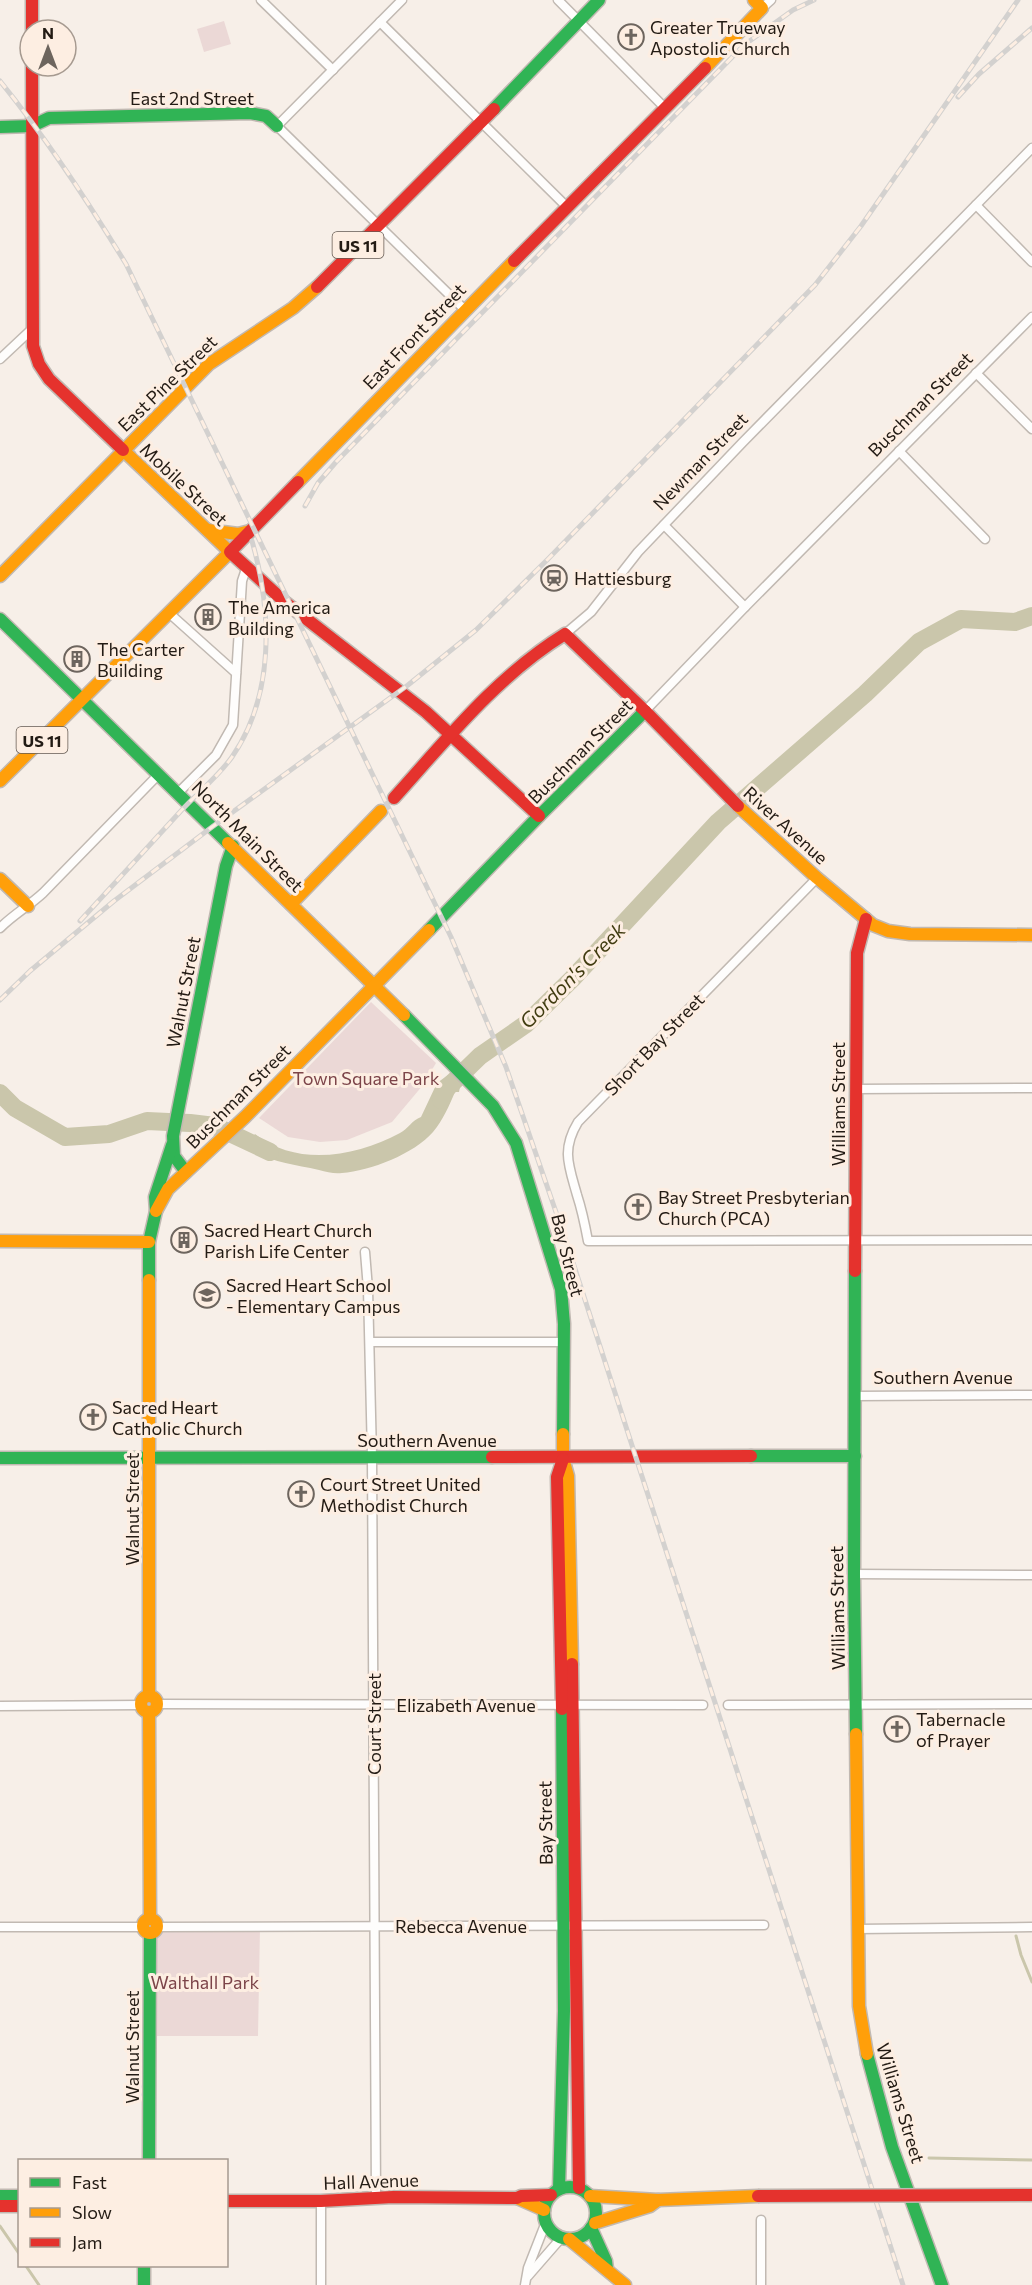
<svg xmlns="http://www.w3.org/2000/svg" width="1032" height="2285" viewBox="0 0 1032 2285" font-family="Commissioner,sans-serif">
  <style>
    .green { fill: #ebd8d6 }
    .water { fill: #cac6ab }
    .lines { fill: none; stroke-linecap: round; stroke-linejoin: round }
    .stream { stroke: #cac6ab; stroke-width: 3 }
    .river { stroke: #cac6ab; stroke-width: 18 }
    .street-casing { stroke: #c1b9b2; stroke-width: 11 }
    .fast-casing { stroke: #c1b9b2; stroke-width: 15 }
    .slow-casing { stroke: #c1b9b2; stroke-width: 15 }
    .jam-casing { stroke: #c1b9b2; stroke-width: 15 }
    .street { stroke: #fefdfc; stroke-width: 8 }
    .fast { stroke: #30b455; stroke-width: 12 }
    .slow { stroke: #ff9f0a; stroke-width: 12 }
    .jam { stroke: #e5322d; stroke-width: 12 }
    .rail-casing { stroke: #d3d1cf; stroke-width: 5 }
    .rail { stroke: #fdeee2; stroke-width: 3; stroke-dasharray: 9; stroke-linecap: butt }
    .jam-bridge-casing { stroke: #c1b9b2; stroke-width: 15; stroke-linecap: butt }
    .jam-bridge { stroke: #e5322d; stroke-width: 12 }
    .labels { text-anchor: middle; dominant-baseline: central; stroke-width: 6; stroke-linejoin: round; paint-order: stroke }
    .shield { fill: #fdeee2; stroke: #645a52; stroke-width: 1.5 }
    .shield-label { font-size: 16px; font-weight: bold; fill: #231b14 }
    .poi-label { font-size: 18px; fill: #231b14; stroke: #fdeee2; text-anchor: start }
    .street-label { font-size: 18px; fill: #231b14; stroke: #fdeee2 }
    .park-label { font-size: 18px; fill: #7c4449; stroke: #fdeee2 }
    .water-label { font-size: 20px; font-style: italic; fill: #413c11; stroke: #fdeee2 }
  </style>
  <rect width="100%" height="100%" fill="#f7efe8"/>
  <!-- green -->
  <g class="green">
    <path d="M224,21L231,44L204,52L197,29Z"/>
    <path d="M371,1002L436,1063L423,1085L392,1122L347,1140L320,1142L288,1137L259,1118Z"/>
    <path d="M260,1927L258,2036H150L152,1933L156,1929Z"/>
  </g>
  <!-- water -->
  <path class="water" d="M448,1075L460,1087L459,1092H455C449,1106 443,1120 433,1132C414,1154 370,1171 342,1173C334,1174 327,1172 319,1170C292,1164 269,1162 245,1147L255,1134C297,1167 355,1157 400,1133C408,1129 412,1120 421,1117L437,1083Z"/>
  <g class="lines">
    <!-- stream -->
    <g class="stream">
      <path d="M1016,1936L1021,1955L1032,1982"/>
      <path d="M929,2158L1032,2160"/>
      <path d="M0,2226L20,2255"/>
      <path d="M26,2266L39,2285"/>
    </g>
    <!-- river -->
    <g class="river">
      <path d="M0,1093L15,1108L65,1137L109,1134L147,1121L190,1123L215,1126L270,1152"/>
      <path d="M441,1100L444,1091L480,1056L526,1024L572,979L718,822L865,694L919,642L961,619L1015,622L1032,616"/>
    </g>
    <!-- street casing -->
    <g class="street-casing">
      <g id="street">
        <path d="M261,0L333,70"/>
        <path d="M402,0L277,126L465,310"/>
        <path d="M558,0L664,107"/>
        <path d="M762,8L771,0"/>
        <path d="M380,22L566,206"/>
        <path d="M976,205L1032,262"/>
        <path d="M0,359L32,329"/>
        <path d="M976,373L1032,429"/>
        <path d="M899,451L985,539"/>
        <path d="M664,525L745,607"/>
        <path d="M169,613L236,673"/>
        <path d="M565,634L591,612L638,552L743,442L1032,148"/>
        <path d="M645,711L745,607L1032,317"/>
        <path d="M178,793L216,755L233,725L242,581L246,569"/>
        <path d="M817,878L578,1122C561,1150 569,1166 577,1195C582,1210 585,1225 588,1241L1032,1240"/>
        <path d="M0,928C14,914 29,906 43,893L159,774"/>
        <path d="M856,1089L1032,1088"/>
        <path d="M365,1252L368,1289L372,1457L376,2197"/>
        <path d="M370,1342H564"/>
        <path d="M855,1396L1032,1395"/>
        <path d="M854,1574L1032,1575"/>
        <path d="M157,1704L703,1705"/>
        <path d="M728,1705L1032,1704"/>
        <path d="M0,1706L141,1705"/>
        <path d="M0,1927H143"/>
        <path d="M157,1927L764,1925"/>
        <path d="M857,1929L1032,1927"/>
        <path d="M761,2220V2285"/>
        <path d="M528,2276L562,2237"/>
        <path d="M321,2285V2201"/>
        <path d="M525,2285L528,2268L546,2222"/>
      </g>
    </g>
    <!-- fast casing -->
    <g class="fast-casing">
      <g id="fast">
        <path d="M494,109L599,0"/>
        <path d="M0,127L32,126L49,118L250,113L266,116L277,126"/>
        <path d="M0,619L228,843"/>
        <path d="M429,930L539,816L645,711"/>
        <path d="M404,1015L493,1106L516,1143L561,1289L564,1324L563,1434"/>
        <path d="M186,1172L174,1156L173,1136L226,866L233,846"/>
        <path d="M855,1271L854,1574L856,1734"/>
        <path d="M149,1280V1242L156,1211L155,1197L172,1145"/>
        <path d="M751,1456H855"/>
        <path d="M0,1458L492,1457"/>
        <path d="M867,2054L892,2147L942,2285"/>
        <path d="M149,2160L150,1933"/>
        <circle cx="570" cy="2213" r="26"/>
        <path d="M559,2189L564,2011L562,1709"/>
        <path d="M0,2196H20"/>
        <path d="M591,2228L606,2261L607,2269"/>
        <path d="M144,2266V2285"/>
      </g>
    </g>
    <!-- slow casing -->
    <g class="slow-casing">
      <g id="slow">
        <path d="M705,68L762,8L754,0"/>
        <path d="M298,482L514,261"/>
        <path d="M208,530L238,534L250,531"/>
        <path d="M0,576L209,364L293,308L317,287"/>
        <path d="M0,781L230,552L123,450"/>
        <path d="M738,806L817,878L873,925L888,931L910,934L1032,935"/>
        <path d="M228,843L404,1015"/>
        <path d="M0,879L28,906"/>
        <path d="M291,904L381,811"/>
        <path d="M156,1211L168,1189L245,1117L429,930"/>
        <path d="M0,1241L149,1242"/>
        <path d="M149,1280V1696"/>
        <path d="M563,1434V1458L568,1476L572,1664"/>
        <circle cx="149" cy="1704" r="8"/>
        <path d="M149,1712L150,1919"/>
        <path d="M856,1734L859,2006L867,2054"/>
        <circle cx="150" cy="1926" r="7"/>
        <path d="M590,2196L658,2200L758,2196"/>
        <path d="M517,2198L544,2210"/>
        <path d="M595,2223L650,2206L658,2200"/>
        <path d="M569,2239L625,2285"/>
      </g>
    </g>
    <!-- jam casing -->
    <g class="jam-casing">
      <g id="jam">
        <path d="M32,0V30"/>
        <path d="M32,66L33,346L39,364L49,379L123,450"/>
        <path d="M514,261L705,68"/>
        <path d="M317,287L494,109"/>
        <path d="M298,482L230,552L286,603L426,712L539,816"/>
        <path d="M394,798C447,739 497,676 565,634L645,711L738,806"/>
        <path d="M855,1271L857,953L866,919"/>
        <path d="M492,1457L751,1456"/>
        <path d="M572,1664L579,2188"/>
        <path d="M562,1709L557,1477L563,1459"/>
        <path d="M226,2201H321L393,2197L517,2198L521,2196L551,2195"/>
        <path d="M0,2206H20"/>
      </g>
    </g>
    <!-- street -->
    <use href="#street" class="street"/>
    <!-- fast -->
    <use href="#fast" class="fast"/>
    <!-- slow -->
    <use href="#slow" class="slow"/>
    <!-- jam -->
    <use href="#jam" class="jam"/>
    <!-- rail casing -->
    <g class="rail-casing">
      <g id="rail">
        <path d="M0,81C47,139 87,200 126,264L451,937L506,1067L567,1244L903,2285"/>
        <path d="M958,97L979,74L1032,28"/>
        <path d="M305,506L318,483L336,462L744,45L793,10L814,0"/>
        <path d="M80,921C113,885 146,849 179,813C196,794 217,778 232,757C275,695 272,611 252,541"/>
        <path d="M0,1000L30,971L114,901L212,827L408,685L476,630L548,559L815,285L861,226L1018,0"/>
      </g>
    </g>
    <!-- rail -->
    <use href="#rail" class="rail"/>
    <!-- jam-bridge casing -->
    <g class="jam-bridge-casing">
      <path id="jam-bridge" d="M758,2196L1032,2195"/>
    </g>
    <!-- jam-bridge -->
    <use href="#jam-bridge" class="jam-bridge"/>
  </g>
  <!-- icons -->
  <defs>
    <g id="church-ring" transform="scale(1.35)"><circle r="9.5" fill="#fdeee2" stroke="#6d655e" stroke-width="1.5"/><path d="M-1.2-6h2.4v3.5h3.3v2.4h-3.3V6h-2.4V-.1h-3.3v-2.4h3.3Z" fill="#6d655e"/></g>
    <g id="station-ring" transform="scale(1.35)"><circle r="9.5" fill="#fdeee2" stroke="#6d655e" stroke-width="1.5"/><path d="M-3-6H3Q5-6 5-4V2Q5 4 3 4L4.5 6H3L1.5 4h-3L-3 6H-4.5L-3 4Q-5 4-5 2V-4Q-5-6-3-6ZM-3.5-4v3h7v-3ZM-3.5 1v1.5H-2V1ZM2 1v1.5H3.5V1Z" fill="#6d655e"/></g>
    <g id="building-ring" transform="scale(1.35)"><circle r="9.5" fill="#fdeee2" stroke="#6d655e" stroke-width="1.5"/><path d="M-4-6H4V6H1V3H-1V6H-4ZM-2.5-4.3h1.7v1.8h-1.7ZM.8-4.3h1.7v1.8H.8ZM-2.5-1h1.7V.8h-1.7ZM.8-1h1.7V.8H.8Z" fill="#6d655e"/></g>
    <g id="school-ring" transform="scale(1.35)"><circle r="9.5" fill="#fdeee2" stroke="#6d655e" stroke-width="1.5"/><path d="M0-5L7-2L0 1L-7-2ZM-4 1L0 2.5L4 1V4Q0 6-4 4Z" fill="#6d655e"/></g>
  </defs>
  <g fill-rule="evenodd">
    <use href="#church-ring" x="631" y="37"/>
    <use href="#station-ring" x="554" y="578"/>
    <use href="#building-ring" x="208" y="617"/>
    <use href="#building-ring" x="77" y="659"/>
    <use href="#church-ring" x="638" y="1207"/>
    <use href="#building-ring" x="184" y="1240"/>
    <use href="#school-ring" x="207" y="1295"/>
    <use href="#church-ring" x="93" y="1417"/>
    <use href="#church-ring" x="301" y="1494"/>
    <use href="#church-ring" x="897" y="1729"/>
  </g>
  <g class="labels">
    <!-- shield labels -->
    <g class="shield">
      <rect x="332.5" y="232" width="51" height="26" rx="4.5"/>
      <rect x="16.5" y="727" width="51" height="26" rx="4.5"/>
    </g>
    <g class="shield-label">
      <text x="358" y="245">US 11</text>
      <text x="42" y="740">US 11</text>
    </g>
    <!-- poi labels -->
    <g class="poi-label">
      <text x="650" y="27">Greater Trueway<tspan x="650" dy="21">Apostolic Church</tspan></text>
      <text x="574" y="578">Hattiesburg</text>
      <text x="228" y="607">The America<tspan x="228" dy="21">Building</tspan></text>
      <text x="97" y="649">The Carter<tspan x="97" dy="21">Building</tspan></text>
      <text x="658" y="1197">Bay Street Presbyterian<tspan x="658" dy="21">Church (PCA)</tspan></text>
      <text x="204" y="1230">Sacred Heart Church<tspan x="204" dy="21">Parish Life Center</tspan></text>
      <text x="226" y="1285">Sacred Heart School<tspan x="226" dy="21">- Elementary Campus</tspan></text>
      <text x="112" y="1407">Sacred Heart<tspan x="112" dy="21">Catholic Church</tspan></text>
      <text x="320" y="1484">Court Street United<tspan x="320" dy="21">Methodist Church</tspan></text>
      <text x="916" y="1719">Tabernacle<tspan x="916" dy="21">of Prayer</tspan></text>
    </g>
    <!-- street labels -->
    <g class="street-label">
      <text x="192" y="98">East 2nd Street</text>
      <text transform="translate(414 336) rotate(-46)">East Front Street</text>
      <text transform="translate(167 383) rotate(-44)">East Pine Street</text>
      <text transform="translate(920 404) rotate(-45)">Buschman Street</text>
      <text transform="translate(700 461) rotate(-46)">Newman Street</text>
      <text transform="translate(184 484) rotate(43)">Mobile Street</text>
      <text transform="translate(580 751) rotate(-45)">Buschman Street</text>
      <text transform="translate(786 825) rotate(42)">River Avenue</text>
      <text transform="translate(248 836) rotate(45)">North Main Street</text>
      <text transform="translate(183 992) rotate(-79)">Walnut Street</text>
      <text transform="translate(654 1044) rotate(-46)">Short Bay Street</text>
      <text transform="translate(238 1096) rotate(-45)">Buschman Street</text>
      <text transform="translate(838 1104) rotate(-90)">Williams Street</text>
      <text transform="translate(568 1255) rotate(76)">Bay Street</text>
      <text x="943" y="1377">Southern Avenue</text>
      <text x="427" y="1440">Southern Avenue</text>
      <text transform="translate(132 1509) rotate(-90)">Walnut Street</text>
      <text transform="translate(837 1608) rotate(-91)">Williams Street</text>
      <text x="466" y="1705">Elizabeth Avenue</text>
      <text transform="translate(374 1724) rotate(-90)">Court Street</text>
      <text transform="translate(545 1823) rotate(-91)">Bay Street</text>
      <text x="461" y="1926">Rebecca Avenue</text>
      <text transform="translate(132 2047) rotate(-90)">Walnut Street</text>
      <text transform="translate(901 2103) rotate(73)">Williams Street</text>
      <text transform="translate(371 2181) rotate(-2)">Hall Avenue</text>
    </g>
    <!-- park labels -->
    <g class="park-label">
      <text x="366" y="1078">Town Square Park</text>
      <text x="205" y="1982">Walthall Park</text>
    </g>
    <!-- water labels -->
    <g class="water-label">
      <text transform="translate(572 975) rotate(-45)">Gordon's Creek</text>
    </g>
  </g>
  <!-- legend -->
  <rect x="18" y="2159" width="210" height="108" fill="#fdeee2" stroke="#a69a90" stroke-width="1.5"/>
  <rect x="30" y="2178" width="30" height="9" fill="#30b455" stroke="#a69a90" stroke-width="1.5"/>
  <text x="72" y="2189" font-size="18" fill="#231b14">Fast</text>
  <rect x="30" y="2208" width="30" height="9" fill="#ff9f0a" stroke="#a69a90" stroke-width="1.5"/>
  <text x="72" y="2219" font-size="18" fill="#231b14">Slow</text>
  <rect x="30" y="2238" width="30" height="9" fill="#e5322d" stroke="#a69a90" stroke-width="1.5"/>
  <text x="72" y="2249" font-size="18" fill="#231b14">Jam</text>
  <!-- north arrow -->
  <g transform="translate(48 48)"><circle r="28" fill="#fdeee2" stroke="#a69a90" stroke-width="1.5"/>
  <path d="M0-4.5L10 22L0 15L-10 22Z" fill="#6d655e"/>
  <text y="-9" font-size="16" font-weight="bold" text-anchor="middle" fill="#231b14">N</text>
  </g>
</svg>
